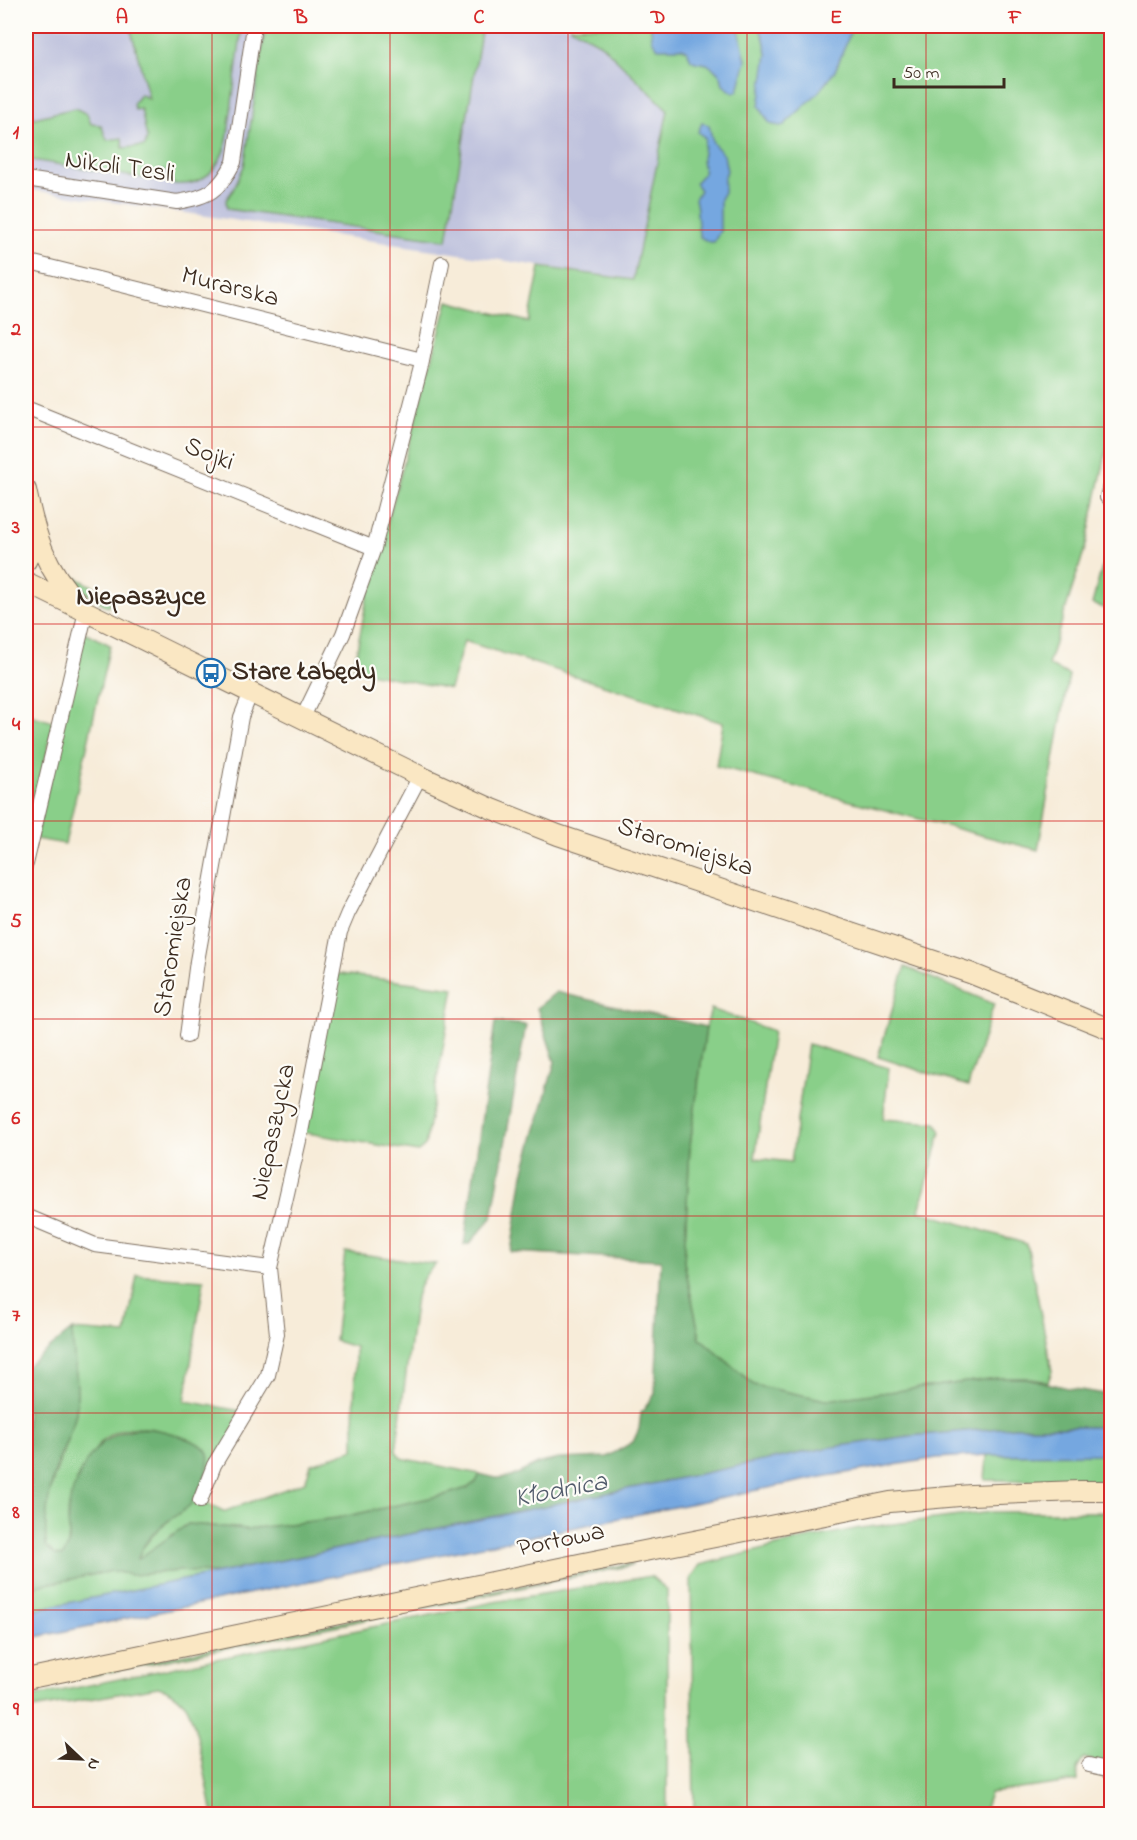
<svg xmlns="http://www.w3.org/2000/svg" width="1137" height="1840" viewBox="0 0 1137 1840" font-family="'Indie Flower',sans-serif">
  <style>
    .industrial { fill: #bfc2dd }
    .green { fill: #89cf89; stroke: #627c54; stroke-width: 1.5 }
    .forest { fill: #6eb275; stroke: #546e4a; stroke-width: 1.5 }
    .water { fill: #74a7e0; stroke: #58687f; stroke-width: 1.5 }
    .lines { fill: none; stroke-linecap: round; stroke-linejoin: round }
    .street-casing { stroke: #7d6e5f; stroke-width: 16 }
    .secondary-casing { stroke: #7d6e5f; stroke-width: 22 }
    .street { stroke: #fff; stroke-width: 14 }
    .secondary { stroke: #fae7c3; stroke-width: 20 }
    .grid { fill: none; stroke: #d62828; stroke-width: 1.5; stroke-opacity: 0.55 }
    .labels { text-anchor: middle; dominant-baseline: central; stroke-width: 4.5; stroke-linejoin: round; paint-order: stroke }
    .street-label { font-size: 26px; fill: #3b2a1e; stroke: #fdfcf7 }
    .poi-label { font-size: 26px; font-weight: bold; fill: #3b2a1e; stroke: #fdfcf7; text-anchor: start }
    .neighbourhood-label { font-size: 27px; font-weight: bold; fill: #3b2a1e; stroke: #fdfcf7 }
    .water-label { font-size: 27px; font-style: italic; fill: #525c6c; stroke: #fdfcf7 }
    .neatline { fill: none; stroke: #d62828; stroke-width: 2 }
    .grid-label { font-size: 20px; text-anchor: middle; font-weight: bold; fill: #d62828 }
  </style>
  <rect width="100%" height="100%" fill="#fdfcf7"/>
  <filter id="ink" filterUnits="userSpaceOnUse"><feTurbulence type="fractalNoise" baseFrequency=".0167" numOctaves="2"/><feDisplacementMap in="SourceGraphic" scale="12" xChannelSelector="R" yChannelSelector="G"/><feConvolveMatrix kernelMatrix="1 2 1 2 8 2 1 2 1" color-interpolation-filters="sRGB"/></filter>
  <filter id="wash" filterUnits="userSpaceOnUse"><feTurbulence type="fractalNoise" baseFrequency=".008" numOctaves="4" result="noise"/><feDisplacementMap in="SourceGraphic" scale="24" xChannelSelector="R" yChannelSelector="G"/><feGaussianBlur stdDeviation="1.35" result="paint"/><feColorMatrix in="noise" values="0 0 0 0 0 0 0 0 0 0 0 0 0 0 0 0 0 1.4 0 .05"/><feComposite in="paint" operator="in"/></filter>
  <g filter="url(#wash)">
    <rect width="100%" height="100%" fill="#f7ecd9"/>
    <!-- industrial -->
    <path class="industrial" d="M26,26H570L572,28L601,44L668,110L633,280L26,189Z"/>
    <!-- green -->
    <g class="green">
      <path d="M130,26H242L227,141C219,169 204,187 173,184L168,171L158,170L154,180L26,159V110L30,107L34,118L75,108L87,114L91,124L101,125L107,140L122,138L123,148L145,146L147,138L141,109L135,110L133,104L140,94L149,99Z"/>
      <path d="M266,26H482L447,240L227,209L226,200L233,190L244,166Z"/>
      <path d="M570,26H1111V431L1086,545L1048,665L1069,675L1038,850L716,766L723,723L464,641L450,689L353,670L368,593L448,301L529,322L540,267L633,280L668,110L601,44L572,28Z"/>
      <path d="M1111,535V610L1092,604Z"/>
      <path d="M70,575L113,596L108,607L76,587L68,576Z"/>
      <path d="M84,632L110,645L65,844L35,839Z"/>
      <path d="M26,714L54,722L26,844Z"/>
      <path d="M905,967L994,1004L968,1086L878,1057Z"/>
      <path d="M332,973L454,988L425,1146L418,1152L301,1132Z"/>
      <path d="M711,1009L773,1031L755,1158L791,1162L808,1044L889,1068L883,1119L936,1123L941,1132L919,1211L1027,1244L1052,1371L1048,1382L1026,1378H998L826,1400L754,1385L700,1338L684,1262L690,1145L706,1027Z"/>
      <path d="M345,1252L436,1264C425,1273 420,1283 416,1297L396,1451L401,1458L480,1474L476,1482L467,1488L448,1494L338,1518L247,1529L188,1524L137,1560L141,1550L158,1529L170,1520L201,1445C170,1431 123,1413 97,1447C93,1452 92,1462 89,1469C83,1488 76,1507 70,1526C67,1537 71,1547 62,1556L55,1555L46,1546L45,1531L48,1500L54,1478L76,1414L77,1395L73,1360L72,1330L126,1334L137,1275L204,1280L185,1401L253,1413L220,1468L206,1503L223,1512L305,1482L311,1464L354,1449L355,1347L335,1341Z"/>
      <path d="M1093,1453L1111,1454V1482L985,1480L987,1455Z"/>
      <path d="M992,1512H1111V1766L1084,1758L1077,1769L1078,1781L990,1793L983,1814H694L691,1578L700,1565L805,1539L860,1528Z"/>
      <path d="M628,1564L633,1565L26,1689V1686Z"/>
      <path d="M112,1571L132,1575L179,1571L220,1573L26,1611V1588Z"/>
      <path d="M651,1576L667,1590V1814H213C208,1792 197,1719 185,1704C177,1695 170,1690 158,1687L26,1710V1698L494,1602Z"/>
    </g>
    <!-- forest -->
    <g class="forest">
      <path d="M556,992L706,1027L690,1145L684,1262L700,1338L754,1385L826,1400L998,1378H1026L1068,1388L1111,1395V1427H1014L909,1436L826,1448L220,1573L179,1571L132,1575L112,1571L26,1588V1367L72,1330C73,1357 80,1387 76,1413C73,1428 66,1442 60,1456C50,1485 44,1515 46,1546L55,1555L62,1556C74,1544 67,1528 68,1513C69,1500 73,1489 78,1478C100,1427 139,1418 187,1439C198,1443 212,1448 208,1463C206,1474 202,1488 196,1498C191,1507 180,1513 172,1518C158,1528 142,1543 138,1559L188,1524L247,1529L338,1518L448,1494L467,1488L476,1482L480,1474L496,1478L511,1477L540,1463L559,1459L607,1457L633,1442L639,1429L641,1413L655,1394L661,1260L511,1252L523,1174L555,1062L537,1008Z"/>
      <path d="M495,1022L526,1025L492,1218L469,1244L464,1245Z"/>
    </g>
    <!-- water -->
    <g class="water">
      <path d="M651,26H738L746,60L738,91L734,93L723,85L721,76L714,69L707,64L695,62L691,60L687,51L682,48H658L652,40Z"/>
      <path d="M759,26H851L852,29L835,71L817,94L784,125L780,126L770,124L759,106L767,54L764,39Z"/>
      <path d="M702,123L709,125L713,143L724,155L727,171L724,177V192L720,199V231L714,242H709L700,237C696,225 699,212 695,199L700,190L695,183L704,173L702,159L705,138L698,132Z"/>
      <path d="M1014,1427H1111V1454L987,1455L937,1458L822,1477L26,1639V1611L309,1555L826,1448L910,1436Z"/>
    </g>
  </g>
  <g filter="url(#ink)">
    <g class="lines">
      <!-- street casing -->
      <g class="street-casing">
        <g id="street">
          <path d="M26,179L177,202C209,197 219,191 234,162L254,26"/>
          <path d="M26,261L422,360"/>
          <path d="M26,411L31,410L374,548"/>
          <path d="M1112,478L1107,497L1112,501"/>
          <path d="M303,717L343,634L374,548L421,366L442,263"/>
          <path d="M26,864L86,611"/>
          <path d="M187,1036L197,961L241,717L251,692"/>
          <path d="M26,1216L95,1245L270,1268"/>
          <path d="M200,1501L214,1465L268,1375L277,1334L270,1268L301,1132L340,932L348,913L420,776"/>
          <path d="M1089,1765L1112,1770"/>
        </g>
      </g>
      <!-- secondary casing -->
      <g class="secondary-casing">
        <g id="secondary">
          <path d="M26,490C35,535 45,569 78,603"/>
          <path d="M26,561L37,538"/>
          <path d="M26,582L420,776L490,808L558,835L970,973L1112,1030"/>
          <path d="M26,1679L584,1563L890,1502L971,1495L1080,1491H1112"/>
        </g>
      </g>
      <!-- street -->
      <use href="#street" class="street"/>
      <!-- secondary -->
      <use href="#secondary" class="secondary"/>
    </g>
  </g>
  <!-- grid -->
  <path class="grid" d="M212,26V1814M390,26V1814M568,26V1814M747,26V1814M926,26V1814M26,230H1112M26,427H1112M26,624H1112M26,821H1112M26,1019H1112M26,1216H1112M26,1413H1112M26,1610H1112"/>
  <!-- icons -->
  <defs>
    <g id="bus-ring" transform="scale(1.5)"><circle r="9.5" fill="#fdfcf7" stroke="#1f6fb2" stroke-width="1.5"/><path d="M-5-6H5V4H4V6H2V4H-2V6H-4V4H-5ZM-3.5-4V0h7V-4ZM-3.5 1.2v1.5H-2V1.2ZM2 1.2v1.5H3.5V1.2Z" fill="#1f6fb2"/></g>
  </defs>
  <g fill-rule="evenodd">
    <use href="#bus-ring" x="211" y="673"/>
  </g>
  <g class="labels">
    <!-- street labels -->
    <g class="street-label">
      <text transform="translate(120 168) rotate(8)">Nikoli Tesli</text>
      <text transform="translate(230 288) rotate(14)">Murarska</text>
      <text transform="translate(209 455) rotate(22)">Sojki</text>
      <text transform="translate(685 848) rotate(18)">Staromiejska</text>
      <text transform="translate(174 947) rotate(-81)">Staromiejska</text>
      <text transform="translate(274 1132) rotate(-78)">Niepaszycka</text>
      <text transform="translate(561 1541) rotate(-12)">Portowa</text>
    </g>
    <!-- poi labels -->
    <g class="poi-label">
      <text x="232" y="673">Stare Łabędy</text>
    </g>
    <!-- neighbourhood labels -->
    <g class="neighbourhood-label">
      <text x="141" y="597">Niepaszyce</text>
    </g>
    <!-- water labels -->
    <g class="water-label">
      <text transform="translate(561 1491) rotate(-11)">Kłodnica</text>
    </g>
  </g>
  <!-- margin -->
  <rect width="1137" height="1840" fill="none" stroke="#fdfcf7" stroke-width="66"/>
  <!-- north arrow -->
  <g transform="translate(81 1759) rotate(113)" stroke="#fdfcf7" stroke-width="4.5" paint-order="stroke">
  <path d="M0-4.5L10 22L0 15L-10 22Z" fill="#3b2a1e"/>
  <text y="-9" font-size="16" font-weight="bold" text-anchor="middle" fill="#3b2a1e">N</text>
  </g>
  <!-- scale -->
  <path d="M894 78v9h110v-9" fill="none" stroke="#3b2a1e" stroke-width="3"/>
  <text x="903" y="78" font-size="18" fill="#3b2a1e" stroke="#fdfcf7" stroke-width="4.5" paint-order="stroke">50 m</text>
  <rect x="33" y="33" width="1071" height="1774" class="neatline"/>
  <g class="grid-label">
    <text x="122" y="23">A</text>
    <text x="301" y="23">B</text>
    <text x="479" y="23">C</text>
    <text x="658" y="23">D</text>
    <text x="836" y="23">E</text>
    <text x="1015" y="23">F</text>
    <text x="16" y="138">1</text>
    <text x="16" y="335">2</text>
    <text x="16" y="533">3</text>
    <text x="16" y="730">4</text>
    <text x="16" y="927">5</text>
    <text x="16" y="1124">6</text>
    <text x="16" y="1321">7</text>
    <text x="16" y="1518">8</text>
    <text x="16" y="1715">9</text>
  </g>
</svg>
